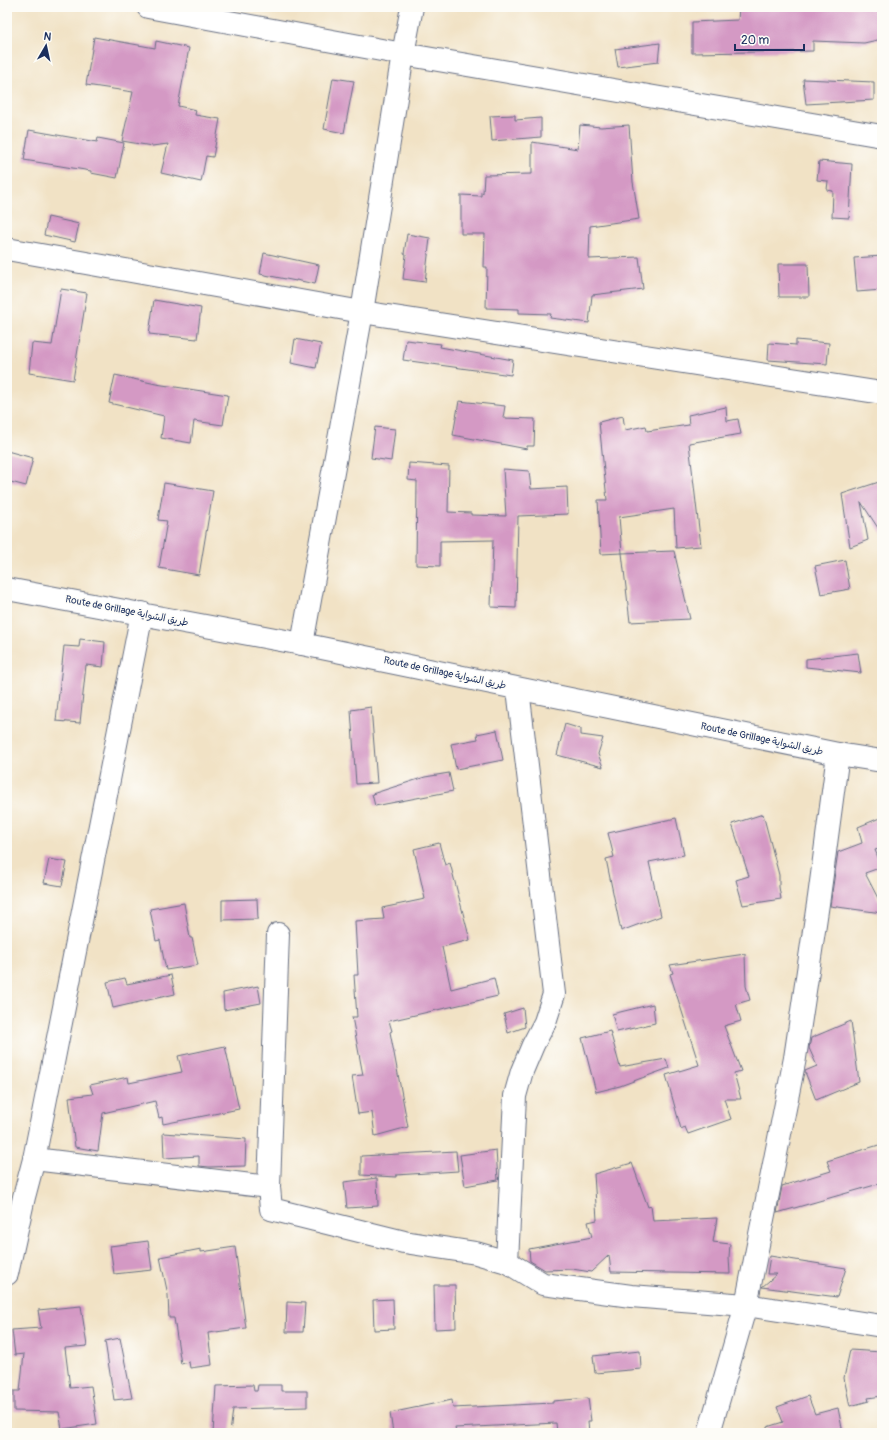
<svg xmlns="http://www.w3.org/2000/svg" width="889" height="1440" viewBox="0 0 889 1440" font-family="Pangolin,'Playpen Sans Arabic',sans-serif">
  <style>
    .building { fill: #d499c4 }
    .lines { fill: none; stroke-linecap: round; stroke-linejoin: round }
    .minor-casing { stroke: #666e82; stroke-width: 24 }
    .tertiary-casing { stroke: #666e82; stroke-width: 24 }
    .minor { stroke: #fff; stroke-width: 22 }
    .tertiary { stroke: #fff; stroke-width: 22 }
    .labels { text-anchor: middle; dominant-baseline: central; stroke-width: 3; stroke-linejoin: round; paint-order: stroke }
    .street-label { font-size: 10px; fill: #1b2f5e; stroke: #fdfcf7 }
  </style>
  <rect width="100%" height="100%" fill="#fdfcf7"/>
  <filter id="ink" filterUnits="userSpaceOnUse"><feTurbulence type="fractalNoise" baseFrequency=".025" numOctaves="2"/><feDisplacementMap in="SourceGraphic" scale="8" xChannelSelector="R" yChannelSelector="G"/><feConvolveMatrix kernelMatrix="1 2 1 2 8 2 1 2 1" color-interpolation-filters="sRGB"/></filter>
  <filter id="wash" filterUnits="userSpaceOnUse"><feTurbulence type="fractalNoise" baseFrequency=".012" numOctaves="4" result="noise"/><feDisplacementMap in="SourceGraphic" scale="16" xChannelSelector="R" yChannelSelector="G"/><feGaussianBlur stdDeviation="0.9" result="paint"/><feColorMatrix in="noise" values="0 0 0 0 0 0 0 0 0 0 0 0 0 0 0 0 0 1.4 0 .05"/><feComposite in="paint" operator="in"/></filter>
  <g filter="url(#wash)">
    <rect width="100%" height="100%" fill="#f1e2c5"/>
    <g id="blocks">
      <!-- building -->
      <g class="building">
        <path d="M739,7H879L878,13H882V39L864,43L813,41V51L692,53V22L738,20Z"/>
        <path d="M94,37L155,48L156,41L189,48L178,106L196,110L195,115L220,119L213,157L206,156L201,182L161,173L168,144L152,146L122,141L133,92L86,85Z"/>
        <path d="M660,43L658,62L618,67L615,49Z"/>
        <path d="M333,78L354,81L344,133L324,129Z"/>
        <path d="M803,79L874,82V100L806,104Z"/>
        <path d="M515,115V120L541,118V137L492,141L490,116Z"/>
        <path d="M580,125L601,127L629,125L633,182L639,219L590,226L589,259L639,257L643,289L592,295L589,323L550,318L551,314L519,313V309L486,308L487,267H484L485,234H461V195L481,196V192L483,193L484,175L532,174V142L578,149Z"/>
        <path d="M29,130L97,142L98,138L124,143L117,178L91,173V171L24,160Z"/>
        <path d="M819,161L852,164L849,218L832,217L833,191L827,190L828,181L817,180Z"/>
        <path d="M48,217L79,224L75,242L44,235Z"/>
        <path d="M407,234L430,238L425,282L403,279L406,255L404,254Z"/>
        <path d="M264,253L319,265L315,284L296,280V281L260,274Z"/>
        <path d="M882,256V290L857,292L854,258Z"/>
        <path d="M778,264H808L809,297H779Z"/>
        <path d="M61,289L87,293L73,380L29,373L32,343L52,345Z"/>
        <path d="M154,300L201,308L197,339L149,334Z"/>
        <path d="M295,339L321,344L316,368L291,363Z"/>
        <path d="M406,340L441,344L440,347L513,360L511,375L403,360Z"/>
        <path d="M796,340L829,343L827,364L768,360L769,343L796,345Z"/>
        <path d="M115,375L156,384L228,395L223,425L194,421L191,443L161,438L164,416L109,403Z"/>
        <path d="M459,401L505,406L503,418L535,419L534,446H527V449L453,435Z"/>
        <path d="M726,407L727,421L738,419L741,434L689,443L701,546L676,548L674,509L619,517L622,553L601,554L598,500H607L599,422L623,416L625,430L646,426L647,431L689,425L688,415Z"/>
        <path d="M375,427L395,429L391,461L371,458Z"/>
        <path d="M7,451L33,458L26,486L7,481Z"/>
        <path d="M409,463L449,466L448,512L471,513V515L506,516L503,469L529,471L531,489L567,487L568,514L518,516L516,608L491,607L493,540L440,541V566L416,565L417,481L408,480Z"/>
        <path d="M882,481V534L861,502L868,540L850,547L842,494Z"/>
        <path d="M164,483L213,491L199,575L159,568L167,521L158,520Z"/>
        <path d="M674,551L690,619L630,622L622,553Z"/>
        <path d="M845,560L850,589L821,594L815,566Z"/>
        <path d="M80,639L105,642L103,667L86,665L80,723L56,721L64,646L79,647Z"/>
        <path d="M858,653L861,673L806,667V659Z"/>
        <path d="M371,707L377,783L356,784L351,710Z"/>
        <path d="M565,724L581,729V735L603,738L598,754L603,767L557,755Z"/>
        <path d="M497,730L503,760L456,769L451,744L478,739L477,734Z"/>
        <path d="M449,773L453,791L375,806L372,794L425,777Z"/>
        <path d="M763,814L779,875V887L781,899L743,905L736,880L749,876L732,824Z"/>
        <path d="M882,817V848L875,850L882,867L865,873L882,906V913L830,906L838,852L862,843L858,827Z"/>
        <path d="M676,818L684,855L649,862L661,916L621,931L606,859L614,857L608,833Z"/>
        <path d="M439,843L445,865L450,863L470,940L442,947L451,989L494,978L498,996L389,1021L392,1031L390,1032L408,1127L375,1136L372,1112L358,1114L352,1076L363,1075L352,1017H357L354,975H358L355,921L384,919L382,908L425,899L414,849Z"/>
        <path d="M49,859L67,862L62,886L44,883Z"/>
        <path d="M257,899L258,919L222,920V900Z"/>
        <path d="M184,903L190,938H192L198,965L166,970L160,940L156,941L150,909Z"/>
        <path d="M745,954L746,986L750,1000L736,1004L741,1021L724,1026L741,1071L734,1073L741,1099H724L731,1119L688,1134L685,1127L681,1129L666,1075L699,1065L670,974L673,973L670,965Z"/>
        <path d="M171,975L175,994L113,1008L107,982L125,978L127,984Z"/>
        <path d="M258,986L261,1003L224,1010L223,993Z"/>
        <path d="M653,1004L655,1023L617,1032L612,1014Z"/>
        <path d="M523,1008L525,1027L508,1033L504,1014Z"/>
        <path d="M851,1021L859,1082L816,1100L805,1072V1071L817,1066L809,1048L811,1038Z"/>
        <path d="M610,1031L620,1067L666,1059L669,1068L620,1086L596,1092L582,1038Z"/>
        <path d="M225,1046L239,1109L163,1124L162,1117L159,1118L155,1101L103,1113L98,1151L75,1147L69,1097L93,1094L90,1085L128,1077L129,1083L182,1072L178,1056Z"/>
        <path d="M163,1133L246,1139L245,1166L209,1167L199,1166V1156L164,1158Z"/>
        <path d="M882,1144V1183L777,1213L782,1186L831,1171L827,1161Z"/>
        <path d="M496,1150L498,1180L465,1186L460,1155Z"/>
        <path d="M456,1151L458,1171L396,1175V1177L361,1175V1156Z"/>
        <path d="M632,1163L648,1207L651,1206L653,1221L717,1218L713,1242L730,1244L729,1257L730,1274L611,1272L609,1255L591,1272L572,1269L545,1270L530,1261L529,1249L592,1237L588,1222L597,1220L594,1174Z"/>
        <path d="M377,1178L378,1206L347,1208L344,1182Z"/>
        <path d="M148,1241L152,1270L114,1274L110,1246Z"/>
        <path d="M235,1247L246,1328L208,1333L212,1365L190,1368L189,1362L181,1364L174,1318H169L168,1295L160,1257L201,1249V1252Z"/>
        <path d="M770,1256L846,1268L837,1297L762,1287L777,1274H767Z"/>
        <path d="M434,1285H455L456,1328L435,1329Z"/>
        <path d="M393,1299L394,1329L374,1330L373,1300Z"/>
        <path d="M287,1302L305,1303L303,1332H286Z"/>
        <path d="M81,1306L87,1346L65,1348L70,1388L91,1386L97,1424L62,1429L59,1412L14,1411V1391H20L24,1354L15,1355L12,1330L41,1328L38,1310Z"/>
        <path d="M120,1338L132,1398L114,1400L105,1341Z"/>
        <path d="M850,1350L882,1352V1396L868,1398L869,1401L850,1406L844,1378Z"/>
        <path d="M640,1351L641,1369L595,1373L593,1356Z"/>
        <path d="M253,1385L254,1391H257L258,1385H281V1391H307V1407L233,1409L230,1433H213L216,1386Z"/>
        <path d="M808,1396L815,1414L838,1408L843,1433H767V1427L783,1422L777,1407Z"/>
        <path d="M588,1398L591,1421H588L589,1433H557L556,1423L455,1428L456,1433H393L390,1413L452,1400L453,1408L553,1403V1401Z"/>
      </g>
    </g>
  </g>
  <g filter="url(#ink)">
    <use href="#blocks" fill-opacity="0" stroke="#666e82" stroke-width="1"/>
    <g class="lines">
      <!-- minor casing -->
      <g class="minor-casing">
        <g id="minor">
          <path d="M148,7L403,54L882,136"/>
          <path d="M7,249L362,312L882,393"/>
          <path d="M278,934L269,1187L271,1209L404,1242L476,1253L507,1262L543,1284L631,1296L746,1305L882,1326"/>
          <path d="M34,1159L269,1187"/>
          <path d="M507,1262L515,1096L522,1071L533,1045L545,1022L554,994L518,689"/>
          <path d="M7,1274L24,1197L34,1159L142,613"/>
          <path d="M709,1433L746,1305L795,1058L819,897L838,754"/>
        </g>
      </g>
      <!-- tertiary casing -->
      <g class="tertiary-casing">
        <g id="tertiary">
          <path d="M7,589L302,644L838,754L882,761"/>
          <path d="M302,644L362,312L403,54L412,7"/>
        </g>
      </g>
      <!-- minor -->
      <use href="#minor" class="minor"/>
      <!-- tertiary -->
      <use href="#tertiary" class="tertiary"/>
    </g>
  </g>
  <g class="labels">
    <!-- street labels -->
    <g class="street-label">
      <text transform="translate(127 611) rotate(11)">Route de Grillage طريق الشواية</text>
      <text transform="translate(445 673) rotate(12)">Route de Grillage طريق الشواية</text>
      <text transform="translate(762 739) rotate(12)">Route de Grillage طريق الشواية</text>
    </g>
  </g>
  <!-- margin -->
  <rect width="889" height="1440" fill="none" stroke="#fdfcf7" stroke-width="24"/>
  <!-- north arrow -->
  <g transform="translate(46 46) rotate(9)" stroke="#fdfcf7" stroke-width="3" paint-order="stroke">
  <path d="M0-3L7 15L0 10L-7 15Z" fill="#1b2f5e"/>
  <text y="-6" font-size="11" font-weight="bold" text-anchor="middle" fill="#1b2f5e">N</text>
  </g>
  <!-- scale -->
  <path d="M735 44v6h69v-6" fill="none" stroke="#1b2f5e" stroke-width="2"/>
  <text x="741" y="44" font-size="12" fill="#1b2f5e" stroke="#fdfcf7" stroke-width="3" paint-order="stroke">20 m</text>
</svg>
